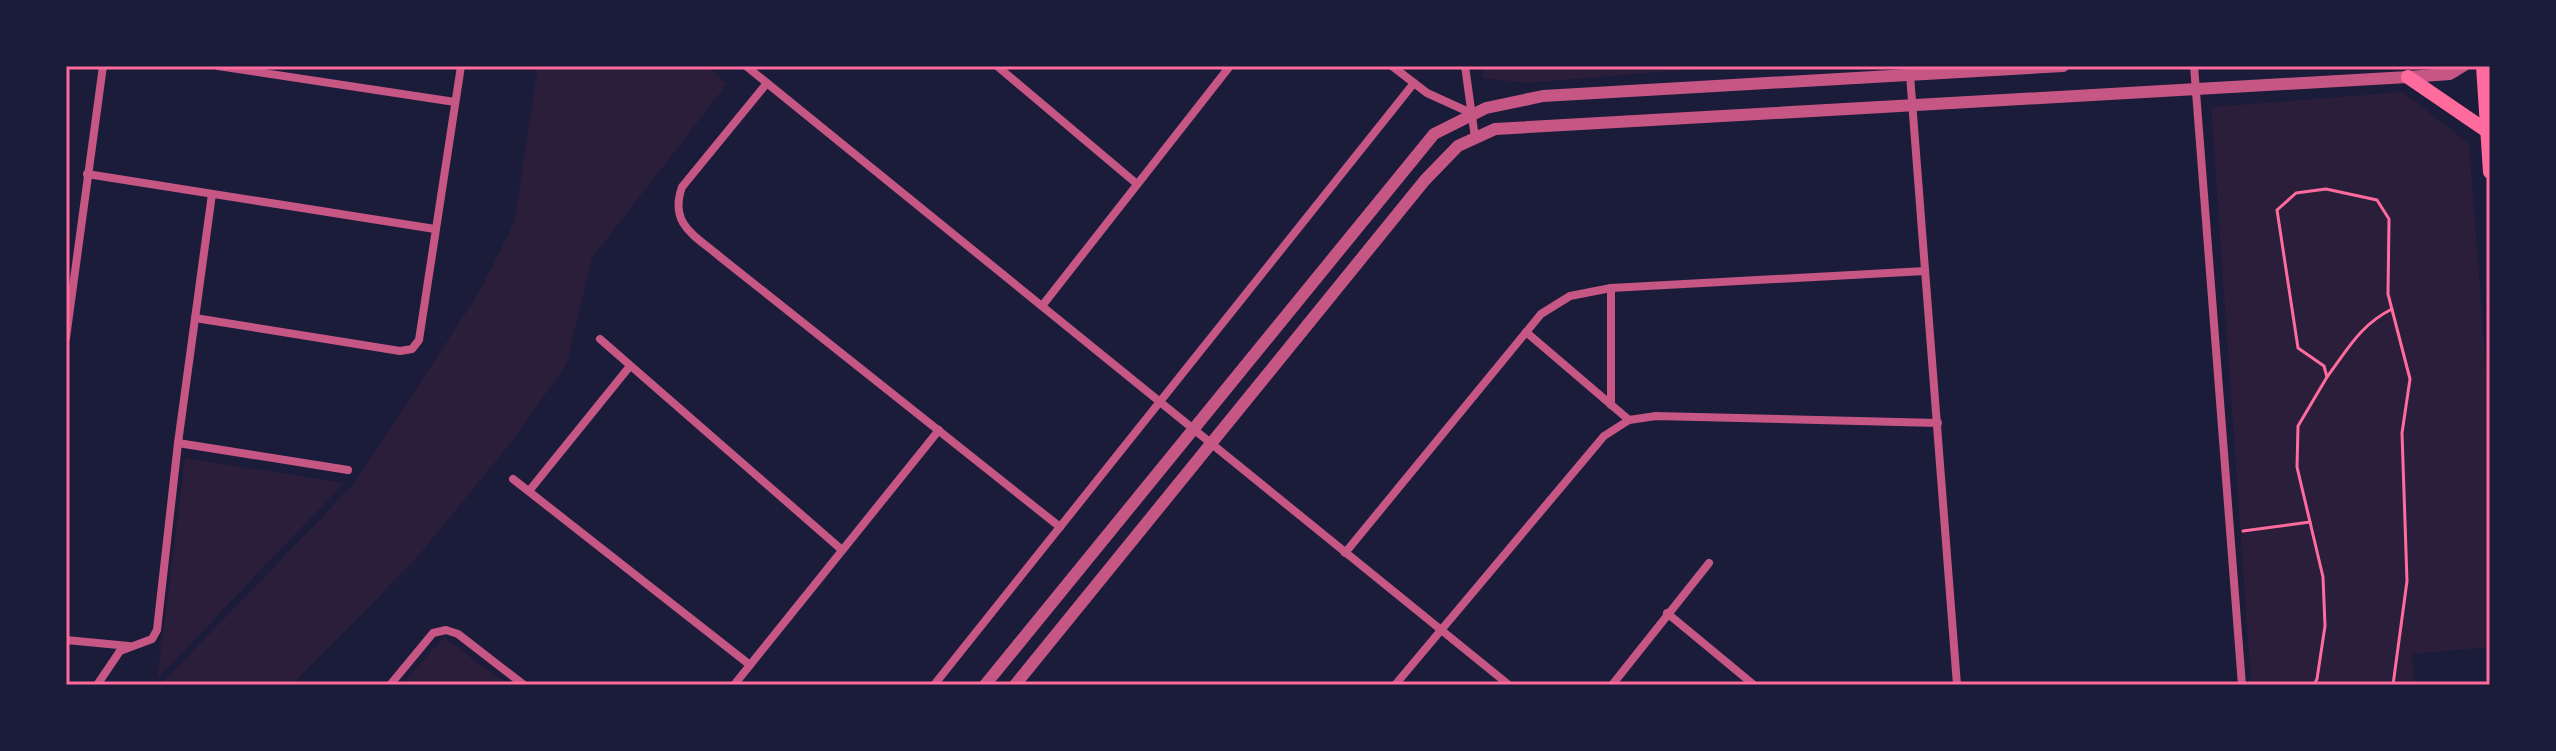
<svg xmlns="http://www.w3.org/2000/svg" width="2556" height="751" viewBox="0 0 2556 751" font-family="'Fira Sans',sans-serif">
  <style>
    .green { fill: #2a1e3b }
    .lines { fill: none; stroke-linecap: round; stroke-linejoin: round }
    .path { stroke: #ff6b9d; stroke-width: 3 }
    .minor { stroke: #c65784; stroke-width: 8 }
    .tertiary { stroke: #c65784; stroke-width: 12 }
    .primary { stroke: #ff6b9d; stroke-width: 14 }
    .neatline { fill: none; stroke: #ff6b9d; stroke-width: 3 }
  </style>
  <rect width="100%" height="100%" fill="#1b1b3a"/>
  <!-- green -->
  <g class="green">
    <path d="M538,66H706L727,84L592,258L567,363L514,439L414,561L292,685H160L353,485L478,294L514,223Z"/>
    <path d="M1481,66H1732L1526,83L1483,78Z"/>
    <path d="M2403,92L2469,144L2490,418V647L2412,654L2415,685H2251L2211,107Z"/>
    <path d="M185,458L344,483L157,679Z"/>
    <path d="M444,637L507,685H402Z"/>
  </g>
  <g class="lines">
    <!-- path -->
    <g class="path">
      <path d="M2327,377C2348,349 2360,325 2392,309"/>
      <path d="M2243,531L2310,522"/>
      <path d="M2314,685L2317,679L2325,626L2323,577L2297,467L2298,426L2327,377L2324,366L2298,348L2277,210L2296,193L2326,189L2377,200L2389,219L2388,294L2410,379L2402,433L2407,581L2393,685"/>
    </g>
    <!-- minor -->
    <g class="minor">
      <path d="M218,66L455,102"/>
      <path d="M746,66L1509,685"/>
      <path d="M997,66L1137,184"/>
      <path d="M1392,66L1427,93L1471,113"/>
      <path d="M1465,66L1475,138"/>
      <path d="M2194,66L2242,685"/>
      <path d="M1910,75L1957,685"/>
      <path d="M767,83L682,187C669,224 694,235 719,256L1060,527"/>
      <path d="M87,174L435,229"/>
      <path d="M1611,288V405"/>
      <path d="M1042,306L1230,66"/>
      <path d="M195,318L400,351L412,349L419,340L461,66"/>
      <path d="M1526,332L1629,420"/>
      <path d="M66,338L103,66"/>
      <path d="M600,339L842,550"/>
      <path d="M178,443L348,470"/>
      <path d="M513,479L750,665"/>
      <path d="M529,491L630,366"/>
      <path d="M1345,553L1541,314L1570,296L1611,288L1925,271"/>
      <path d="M1667,613L1754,685"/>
      <path d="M66,640L129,646"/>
      <path d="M97,685L120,651L152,639L157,630L178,443L212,194"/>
      <path d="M390,685L433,633L446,630L458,634L524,685"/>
      <path d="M734,685L939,430"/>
      <path d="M934,685L1414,83"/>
      <path d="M1395,685L1604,436L1629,420L1656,416L1938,423"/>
      <path d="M1612,685L1709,563"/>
    </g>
    <!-- tertiary -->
    <g class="tertiary">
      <path d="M985,685L1434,134L1486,108L1543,96L2063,66"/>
      <path d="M1015,685L1425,180L1458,146L1495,129L2408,77L2450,74L2463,66"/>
    </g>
    <!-- primary -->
    <g class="primary">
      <path d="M2483,66L2490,172"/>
      <path d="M2408,77L2487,131"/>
    </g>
  </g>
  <!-- border -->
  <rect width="2556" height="751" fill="none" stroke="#1b1b3a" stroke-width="136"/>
  <rect x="68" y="68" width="2420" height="615" class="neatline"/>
</svg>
